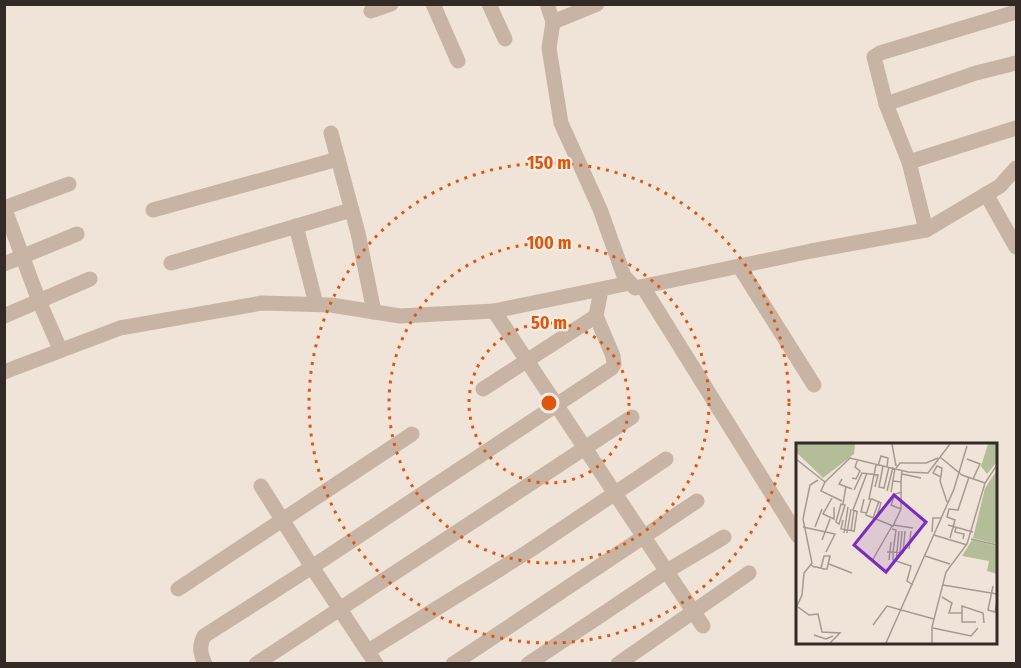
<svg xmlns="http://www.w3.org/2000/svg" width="1021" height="668" viewBox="0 0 1021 668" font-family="'Fira Sans Condensed',sans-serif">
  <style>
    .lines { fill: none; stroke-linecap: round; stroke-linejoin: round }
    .minor { stroke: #c8b4a4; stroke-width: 15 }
    .ring { fill: none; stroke: #df570d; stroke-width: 3; stroke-dasharray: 3 6 }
    .inset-road { fill: none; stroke: #a49a91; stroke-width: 1.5 }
    .view { fill: #7b2cbf; fill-opacity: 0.15; stroke: #7b2cbf; stroke-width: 3 }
    .inset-edge { fill: none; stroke: #332a26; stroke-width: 3 }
    .centre { fill: #df570d; stroke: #f8eee4; stroke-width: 3 }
    .ring-label { font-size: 18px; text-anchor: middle; font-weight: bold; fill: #df570d; stroke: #f8eee4; stroke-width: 4.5; stroke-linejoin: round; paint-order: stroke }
  </style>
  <rect width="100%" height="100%" fill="#f0e4d8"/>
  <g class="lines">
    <!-- minor -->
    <g class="minor">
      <path d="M433,4L458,61"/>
      <path d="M489,4L505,39"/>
      <path d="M547,4L553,22L597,4"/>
      <path d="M371,11L391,4"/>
      <path d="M553,22L549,48L561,123L600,209L624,276L635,288L811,251L926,230L1000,186L1016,168"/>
      <path d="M886,104L976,73L1016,63"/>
      <path d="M331,133L358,233L374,312"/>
      <path d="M909,162L1016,128"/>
      <path d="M986,194L1016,247"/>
      <path d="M4,207L39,301L60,349"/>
      <path d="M4,208L69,184"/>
      <path d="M153,210L338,159"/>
      <path d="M296,226L316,304"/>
      <path d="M926,230L909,162L886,104L874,57L880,53L1016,12"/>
      <path d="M171,263L351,210"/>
      <path d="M4,264L77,234"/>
      <path d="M739,266L814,385"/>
      <path d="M643,287L798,536"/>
      <path d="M494,311L703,626"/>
      <path d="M4,316L90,279"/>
      <path d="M4,372L120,328L262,303L331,305L400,316L494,311L630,283"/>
      <path d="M483,389L596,316L601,290"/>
      <path d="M261,486L312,567L612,368L614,364L613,356L596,316"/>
      <path d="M178,589L412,434"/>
      <path d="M368,651L529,551L666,459"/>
      <path d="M205,664C200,653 199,646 204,636L312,567L376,664"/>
      <path d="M256,664L632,417"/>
      <path d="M453,664L697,501"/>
      <path d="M528,664L667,571L724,537"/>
      <path d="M618,664L749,573"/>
    </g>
  </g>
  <!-- distance rings -->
  <g class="ring">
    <circle cx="549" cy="403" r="80"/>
    <circle cx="549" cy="403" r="160"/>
    <circle cx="549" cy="403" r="240"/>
  </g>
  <!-- overview -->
  <g transform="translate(796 443)">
    <rect width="201" height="201" fill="#f0e4d8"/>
    <path d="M0,1H59L58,11L27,35L0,9ZM192,1H201V19L191,31L185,23ZM201,27V101L177,95L189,45ZM176,97L201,103V131L191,128L193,118L166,113Z" fill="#b3be98"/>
    <path class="inset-road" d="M96,1L100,23M144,14L166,32L189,40M0,16L29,39L54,15L112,29L132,30L154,1M171,16L184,21L177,36M82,23L85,13L92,15L91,24M87,23L83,44L88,45L93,24M100,25L104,20H130L142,15M106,31L125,35M145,34L137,30L141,23L146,25L145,33L144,38L151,59M56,35L60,36L64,28L59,24L62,16M46,36L43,41L56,46M97,38L105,39L106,27M29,39L25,48L46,58M58,47L66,30L82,32L79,44M91,48L97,24M95,49L99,25M36,55L27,71L38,76V64M68,56L65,69L71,70M75,56L70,72L80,76L85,60L76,56H73L80,22M44,61L49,62L43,81L40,79L45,61M47,61L50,43M105,66L95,62L99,51L106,49M62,69L57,67L71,30M77,75L83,58M80,76L97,83L105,66V39M47,77L45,86L58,88M97,82L117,85M152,82L177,89M7,84L39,91L30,109M19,84L26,66M160,84L159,89L168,91L167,96M55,88L58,67M109,88L107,110L97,109V117L115,123L111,138L117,142M58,89L61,69M136,89L137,75H146M48,90L52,64M51,90L55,66M138,92L171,102M154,95L159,77L151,74L153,66L162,67L173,34M175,96L201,102M26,97L34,76M113,106L115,88M91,109H97L100,87L96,86M104,110L106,88M129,113L154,121M93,117L95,99M76,118L96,83M100,119L103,88M33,121L56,130M15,122L18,124H21L24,125H25L28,126H31L34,113H28L25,125M147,142L201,151M197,143L192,167L199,169L201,158M146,154L156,160L153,170H166M2,164L13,172L22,171L26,189L44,190L34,200M0,165L6,152L8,130L16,120L7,76L14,42L22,37M180,179H166V163L187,170L188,180M77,182L91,163L138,176M137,185L175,193L182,185M18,192L30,196L37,193M90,200L158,46L171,3M136,200V184L150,129L171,101L189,40L201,22"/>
    <path class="view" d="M98,52L130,79L90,129L58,102Z"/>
    <rect width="201" height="201" class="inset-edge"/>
  </g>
  <circle cx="549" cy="403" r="9" class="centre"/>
  <g class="ring-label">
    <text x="549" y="169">150 m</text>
    <text x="549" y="249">100 m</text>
    <text x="549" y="329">50 m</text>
  </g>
  <!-- border -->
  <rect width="1021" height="668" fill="none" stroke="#332a26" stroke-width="12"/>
</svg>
